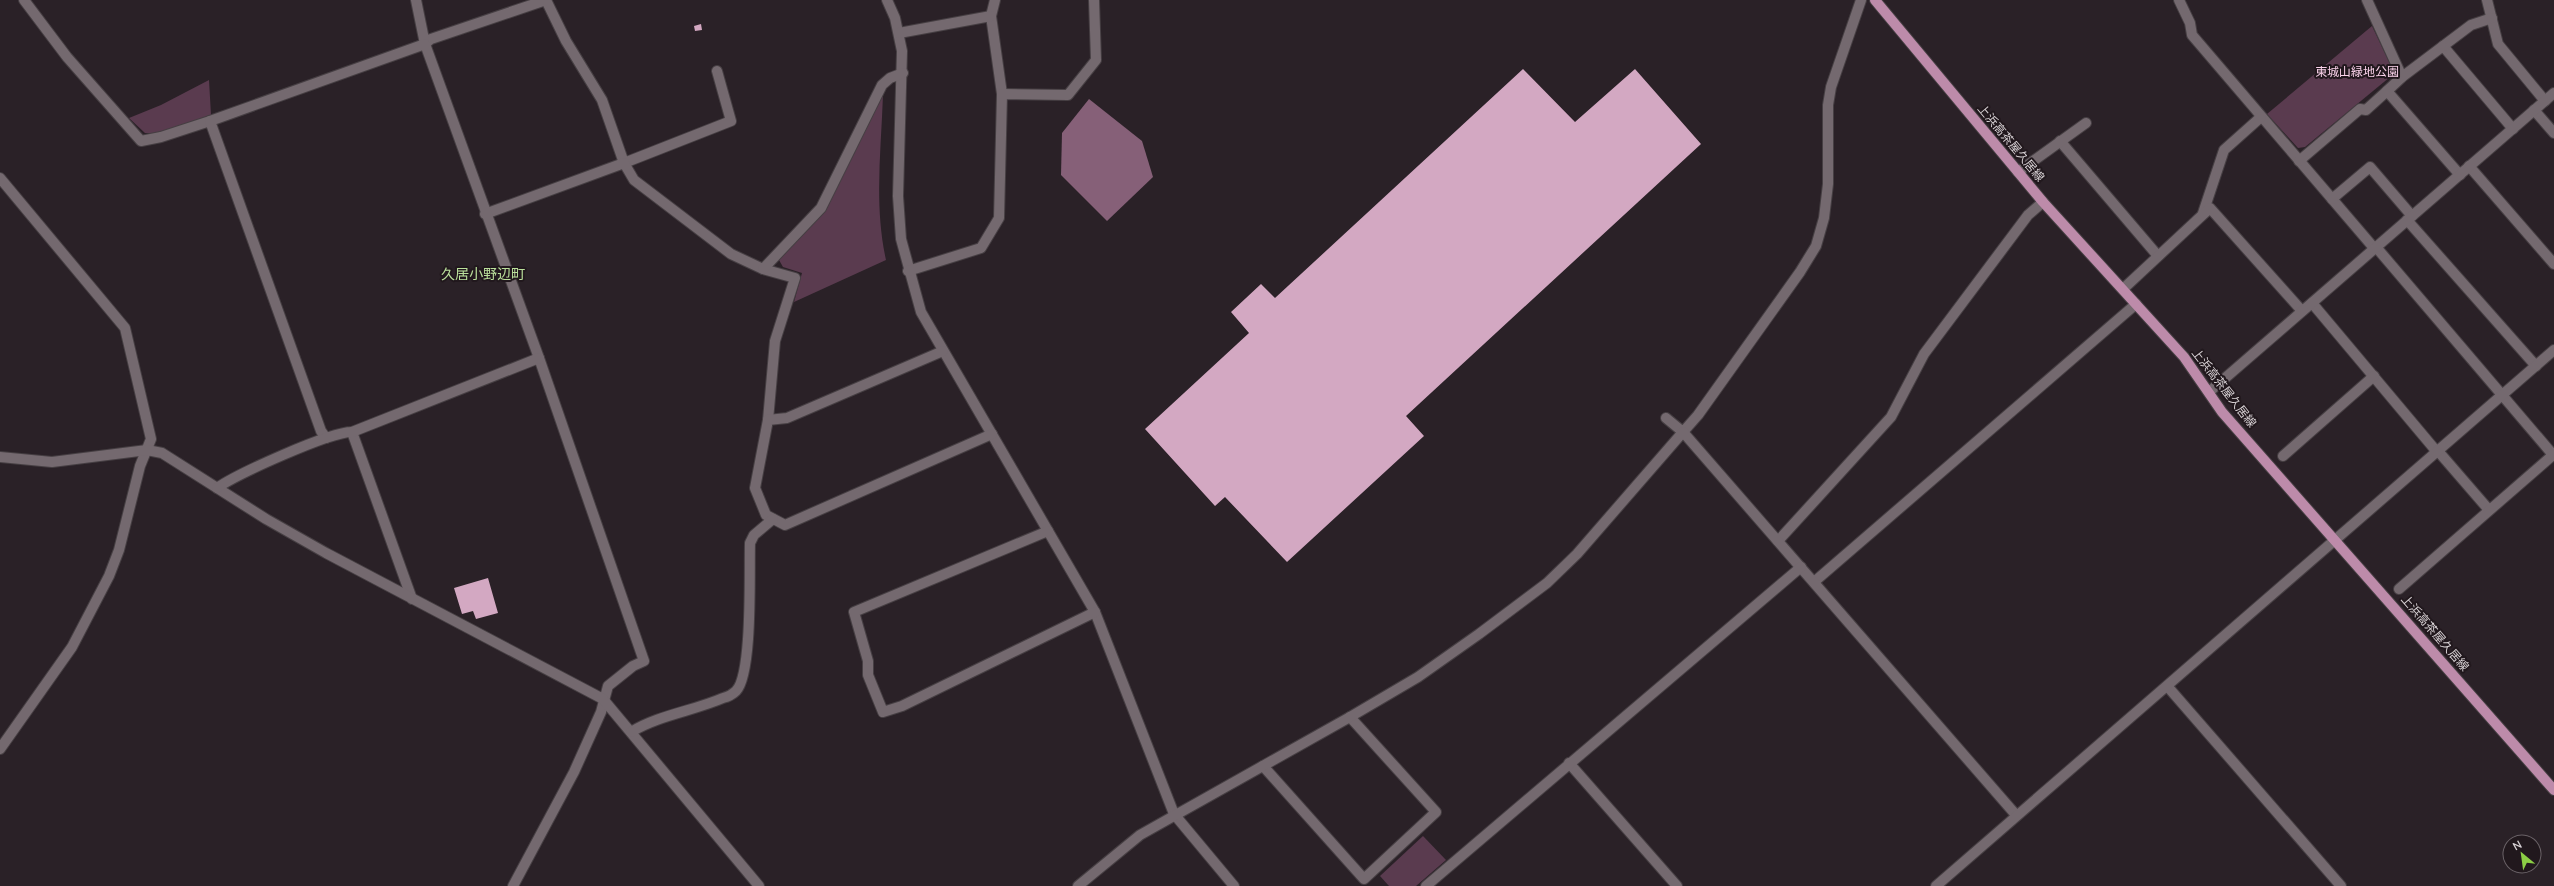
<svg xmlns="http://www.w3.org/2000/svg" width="2554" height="886" viewBox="0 0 2554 886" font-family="'Nunito Sans','Noto Sans JP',sans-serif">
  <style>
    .green { fill: #5a3b4f }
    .water { fill: #866078 }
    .building { fill: #d3a8c2 }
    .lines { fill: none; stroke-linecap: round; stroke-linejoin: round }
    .minor-casing { stroke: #463f43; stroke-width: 12 }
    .major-casing { stroke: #463f43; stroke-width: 12 }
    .minor { stroke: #74696f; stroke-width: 10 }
    .major { stroke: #bd8baa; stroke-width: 10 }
    .labels { text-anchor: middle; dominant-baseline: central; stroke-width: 4; stroke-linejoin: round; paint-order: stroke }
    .park-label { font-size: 12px; fill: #fbd3eb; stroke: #21181d }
    .street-label { font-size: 12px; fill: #d8d2d5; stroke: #21181d }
    .quarter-label { font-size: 14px; fill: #bbe19c; stroke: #21181d }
  </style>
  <rect width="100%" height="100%" fill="#2a2127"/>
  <!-- green -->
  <g class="green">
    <path d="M2372,26L2392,68L2390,77L2305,147L2298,148L2267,114Z"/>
    <path d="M209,80L211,115L157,133H145L129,118L161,105Z"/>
    <path d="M883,95C881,151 874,206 886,260L794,302L802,273L783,267L779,260L824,209L854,154L880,96Z"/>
    <path d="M1423,836L1446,860L1416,886H1389L1380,876Z"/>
  </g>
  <!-- water -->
  <path class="water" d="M1089,99L1142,141L1153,177L1107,221L1061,175L1062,133Z"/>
  <!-- building -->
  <g class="building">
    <path d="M701,24L702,30L695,31L694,26Z"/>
    <path d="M1523,69L1575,122L1635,69L1701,144L1406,416L1424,436L1287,562L1225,497L1215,506L1145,429L1249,333L1231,312L1261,284L1275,298Z"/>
    <path d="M488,578L498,613L476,619L473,611L462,614L454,588Z"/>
  </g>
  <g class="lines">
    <!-- minor casing -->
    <g class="minor-casing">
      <g id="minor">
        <path d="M24,0L67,57L141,141L161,137L210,121"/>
        <path d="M416,0L425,44L431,39L546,0L566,41L602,100L624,163L731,121L717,71"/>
        <path d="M887,0L895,18L902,51L898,196L901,239L921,312L1095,612L1174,814L1234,886"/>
        <path d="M995,0L991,16L1002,94"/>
        <path d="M2179,0L2190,23L2192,35L2374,248"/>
        <path d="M2367,0L2402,77"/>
        <path d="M2487,0L2498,44L2545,101"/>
        <path d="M899,33L991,16"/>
        <path d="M2443,46L2513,129"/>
        <path d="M2387,91L2402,77L2471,25L2492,18"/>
        <path d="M2534,110L2554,133"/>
        <path d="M2060,141L2158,256"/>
        <path d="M2299,161L2360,109L2366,110L2387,91L2460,175"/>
        <path d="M2469,166L2554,264"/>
        <path d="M2018,172L2086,123"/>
        <path d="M0,178L125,328L151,439L140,466L119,550L109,576L72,647L0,749"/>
        <path d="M2332,199L2370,167L2412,216"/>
        <path d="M2203,213L2224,150L2261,117"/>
        <path d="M485,214L624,163L634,180L731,254L763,269L795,278L775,341L768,420"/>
        <path d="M2407,220L2536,366"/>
        <path d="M2376,247L2554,456"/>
        <path d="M763,269L821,208L882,85L890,78L903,73"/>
        <path d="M908,271L981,248L999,218L1002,94L1068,95L1096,60L1094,0"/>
        <path d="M2123,289L2210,208L2302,311"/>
        <path d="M2312,303L2437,452"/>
        <path d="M943,351L787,418L768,420L755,488L766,515L785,525L992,434"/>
        <path d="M2209,392L2554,93"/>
        <path d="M1666,418L1683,432L1698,415L1800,272L1816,246L1824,218L1828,184V105L1831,87L1861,0"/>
        <path d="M352,432L412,599"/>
        <path d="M326,438L321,431L210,121L425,44L539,358L644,661L633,666L608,686L601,712L574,772L513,886"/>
        <path d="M2438,451L2489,510"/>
        <path d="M2283,456L2374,376"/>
        <path d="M0,457L52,462L147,450L162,453L266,519L326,553L603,699L759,886"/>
        <path d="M217,488C237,474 329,432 352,432L539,358"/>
        <path d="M1048,531L854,612L868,661V675L883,712L902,706L1095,612"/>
        <path d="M1778,541L1891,417L1924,354L2028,215L2043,202"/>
        <path d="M1814,582L2136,304"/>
        <path d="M2399,589L2553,455"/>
        <path d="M2168,687L2341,886"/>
        <path d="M631,732C659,715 693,711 723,698C727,697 733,694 736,691C753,674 749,570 750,543L754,535L773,519"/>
        <path d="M1569,763L1677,886"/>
        <path d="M1263,766L1364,879L1436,812L1350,717"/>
        <path d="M1078,886L1140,835L1350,717L1418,677L1479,634L1547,583L1577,554L1683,432L2016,815"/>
        <path d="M1426,886L1801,567"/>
        <path d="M1936,886L2554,350"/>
      </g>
    </g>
    <!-- major casing -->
    <g class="major-casing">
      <path id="major" d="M1875,0L2043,202L2184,357L2222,412L2554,790"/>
    </g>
    <!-- minor -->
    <use href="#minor" class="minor"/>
    <!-- major -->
    <use href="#major" class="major"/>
  </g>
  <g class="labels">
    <!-- park labels -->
    <g class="park-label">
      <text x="2357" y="72">東城山緑地公園</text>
    </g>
    <!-- street labels -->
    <g class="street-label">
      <text transform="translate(2011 143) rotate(50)">上浜高茶屋久居線</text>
      <text transform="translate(2224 388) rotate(52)">上浜高茶屋久居線</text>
      <text transform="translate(2435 633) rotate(49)">上浜高茶屋久居線</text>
    </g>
    <!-- quarter labels -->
    <g class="quarter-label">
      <text x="483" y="274">久居小野辺町</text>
    </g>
  </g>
  <!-- north arrow -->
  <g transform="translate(2522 854) rotate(331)"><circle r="19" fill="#21181d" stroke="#6a6267"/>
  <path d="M0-3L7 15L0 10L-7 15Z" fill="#8cce45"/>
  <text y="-6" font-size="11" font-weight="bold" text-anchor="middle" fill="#d8d2d5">N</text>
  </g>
</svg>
